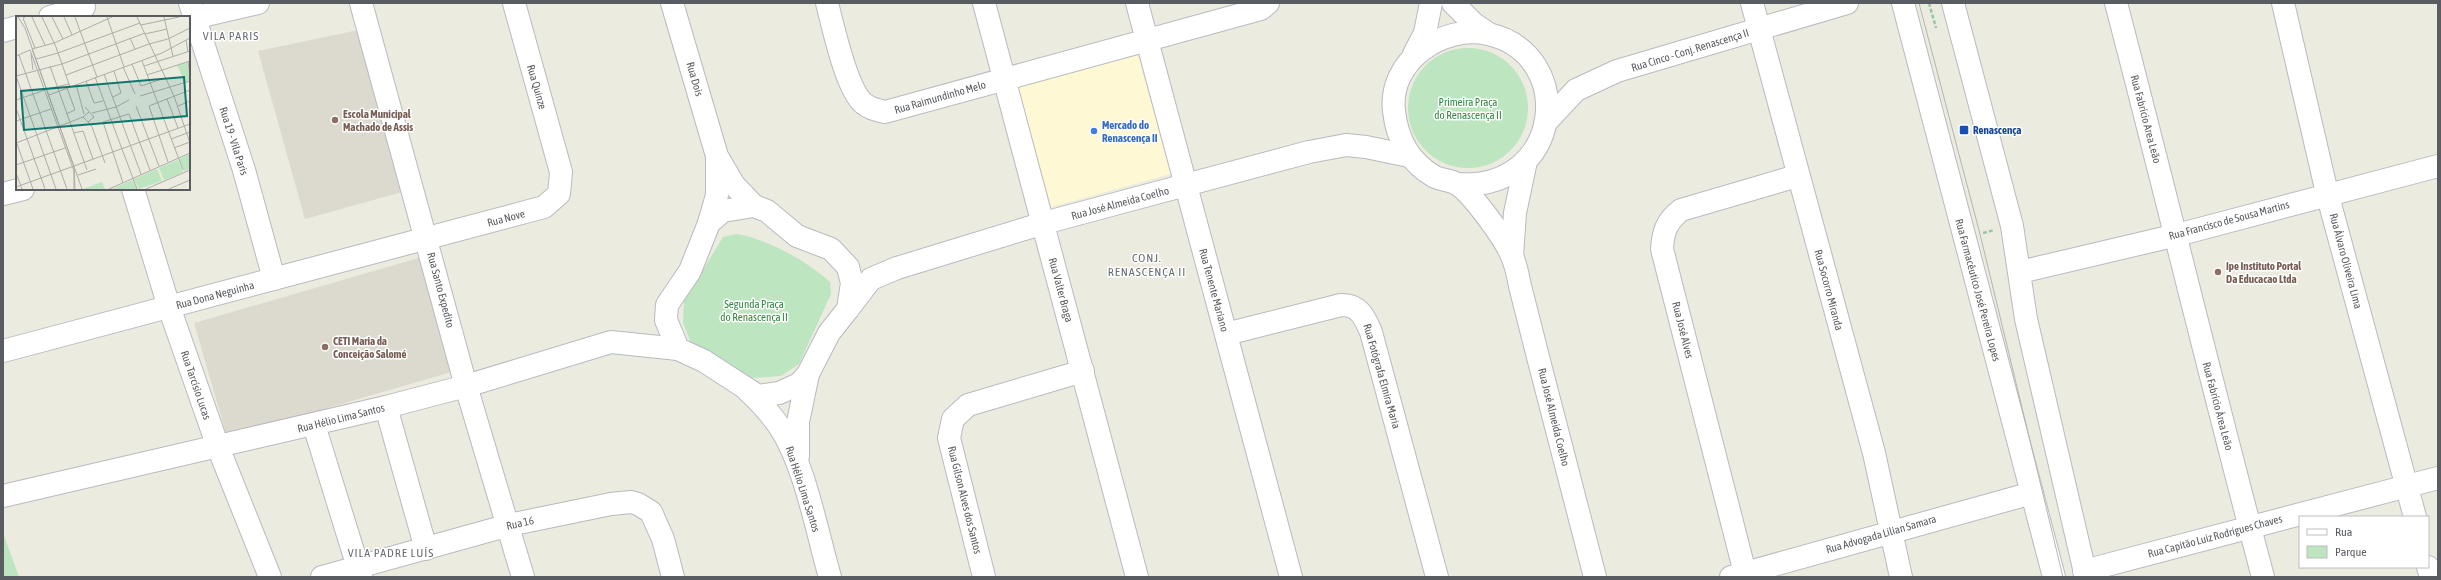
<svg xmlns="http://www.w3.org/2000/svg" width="2441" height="580" viewBox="0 0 2441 580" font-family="'Asap Condensed',sans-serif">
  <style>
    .commercial { fill: #fef8d4 }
    .education { fill: #dcdace }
    .green { fill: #bce5c0 }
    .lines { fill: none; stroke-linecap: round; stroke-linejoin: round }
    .minor-casing { stroke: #b8babf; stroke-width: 24 }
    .path { stroke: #95c6a8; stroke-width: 2.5; stroke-dasharray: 4 2; stroke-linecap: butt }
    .minor { stroke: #fff; stroke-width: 22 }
    .tram { stroke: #b4b5b5; stroke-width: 1 }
    .education-dot { fill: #8d6e63; stroke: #fff; stroke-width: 1.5 }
    .transit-dot { fill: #1a4fb4; stroke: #fff; stroke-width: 1.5 }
    .shop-dot { fill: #3f7fe0; stroke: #fff; stroke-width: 1.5 }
    .labels { text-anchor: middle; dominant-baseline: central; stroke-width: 3; stroke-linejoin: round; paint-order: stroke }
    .street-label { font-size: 11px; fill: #595c61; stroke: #fff }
    .park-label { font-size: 11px; fill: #348540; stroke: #fff }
    .education-label { font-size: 11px; font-weight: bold; fill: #785e54; stroke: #fff; text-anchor: start }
    .shop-label { font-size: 11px; font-weight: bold; fill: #366cbe; stroke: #fff; text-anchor: start }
    .transit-label { font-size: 11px; font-weight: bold; fill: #164399; stroke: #fff; text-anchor: start }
    .neighbourhood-label { font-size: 12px; letter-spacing: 1px; fill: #6a6e74; stroke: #fff }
    .inset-road { fill: none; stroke: #adaea9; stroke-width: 1 }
    .view { fill: #0f766e; fill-opacity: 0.15; stroke: #0f766e; stroke-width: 2 }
    .inset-edge { fill: none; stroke: #595c61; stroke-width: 2 }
  </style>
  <rect width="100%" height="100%" fill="#ecebe0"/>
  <!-- commercial -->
  <path class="commercial" d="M1138,55L1171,174L1051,207L1018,87Z"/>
  <!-- education -->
  <g class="education">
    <path d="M368,28L413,189L305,219L258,51Z"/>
    <path d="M422,257L455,371L227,437L194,323Z"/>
  </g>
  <!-- green -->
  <g class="green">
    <circle cx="1468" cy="108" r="60"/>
    <path d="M737,234C767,239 807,261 830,282L831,294L799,364L781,376L754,378L742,376L691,343L683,323L684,301L723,237Z"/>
    <path d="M3,533L19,577H3Z"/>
  </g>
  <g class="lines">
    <!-- minor casing -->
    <g class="minor-casing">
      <g id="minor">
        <path d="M190,3L244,170L274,279"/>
        <path d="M361,3L466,386L523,577"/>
        <path d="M672,3L717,156L734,185L754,206"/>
        <path d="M827,3C833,26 846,88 863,103C870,109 877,110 885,112L1261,9L1268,3"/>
        <path d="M984,3L1137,577"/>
        <path d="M1137,3L1291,577"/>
        <path d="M1453,3L1474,24L1489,34"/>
        <path d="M1752,3L1874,453L1901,577"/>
        <path d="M1903,3L2054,577"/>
        <path d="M1953,3L2012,226L2026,319L2086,577"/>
        <path d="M2116,3C2166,194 2212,386 2263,577"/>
        <path d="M2283,3L2327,193L2415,517"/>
        <path d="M50,17L84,7"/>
        <path d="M193,18L258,3"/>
        <path d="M3,31L17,27"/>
        <path d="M1414,54L1425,33L1431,3"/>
        <path d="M1547,121L1576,90L1617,71L1847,3"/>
        <path d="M1457,184C1563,192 1578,54 1488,34C1443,24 1388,61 1394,111C1397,139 1410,163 1435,177C1442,180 1450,180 1457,184C1472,193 1505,239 1512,256C1516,265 1518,276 1520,286C1526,310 1532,333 1538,357C1557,430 1576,504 1595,577"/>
        <path d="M133,189L169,307L218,447L270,577"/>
        <path d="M3,194L23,189"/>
        <path d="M754,206L767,211L797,236L831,249L848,267L852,283L848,309L829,333L808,374L799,384L779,393L758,396L704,361L678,349L666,320L667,305L690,271L709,223L723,211Z"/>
        <path d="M709,223L717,195V159"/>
        <path d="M1512,256L1515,213L1526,161"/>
        <path d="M2020,272L2177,235L2438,166"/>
        <path d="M848,309L871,279L897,268L1044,223L1309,152L1346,145L1366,147L1409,156"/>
        <path d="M1226,334L1341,305C1359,304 1365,318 1371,332L1437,577"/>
        <path d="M3,351L544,207L559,194L561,172L514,3"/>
        <path d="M747,390C759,401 770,413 779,426C805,464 817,533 830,577"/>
        <path d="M386,407L426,549"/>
        <path d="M314,425L361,577"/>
        <path d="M798,456V422L808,374"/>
        <path d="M3,496L386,407L466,386L611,342L678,349"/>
        <path d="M2428,567L2431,577"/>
        <path d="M2084,571L2438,478"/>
        <path d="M1745,573L1662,249C1663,231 1667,221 1681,210L1797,176"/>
        <path d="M322,577L509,525L611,504L631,502L638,504L651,512L663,539L673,577"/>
        <path d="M984,577L949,438L953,419L968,405L1083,371"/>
        <path d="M1731,577L2032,493"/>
      </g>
    </g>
    <!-- path -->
    <g class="path">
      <path d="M1929,3L1936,28"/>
      <path d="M1983,233L1994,230"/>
    </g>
    <!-- minor -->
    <use href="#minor" class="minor"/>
    <!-- tram -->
    <path class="tram" d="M1919,3L1980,234L2063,577"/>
  </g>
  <!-- markers -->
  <g class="education-dot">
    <circle cx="335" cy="120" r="4"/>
    <circle cx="2218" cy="272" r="4"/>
    <circle cx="325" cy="347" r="4"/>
  </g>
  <rect class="transit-dot" x="1959" y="125" width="10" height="10" rx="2"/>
  <circle class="shop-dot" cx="1094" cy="131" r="4"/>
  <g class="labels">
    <!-- street labels -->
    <g class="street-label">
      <text transform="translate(1690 50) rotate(-17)">Rua Cinco - Conj. Renascença II</text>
      <text transform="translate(695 79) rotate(74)">Rua Dois</text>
      <text transform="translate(537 87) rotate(74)">Rua Quinze</text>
      <text transform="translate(940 97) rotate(-16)">Rua Raimundinho Melo</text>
      <text transform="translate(2146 119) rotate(75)">Rua Fabrício Area Leão</text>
      <text transform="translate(234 141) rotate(72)">Rua 19 - Vila Paris</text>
      <text transform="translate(1120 203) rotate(-15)">Rua José Almeida Coelho</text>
      <text transform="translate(506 218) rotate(-15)">Rua Nove</text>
      <text transform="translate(2229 220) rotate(-15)">Rua Francisco de Sousa Martins</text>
      <text transform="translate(2346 261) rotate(75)">Rua Álvaro Oliveira Lima</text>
      <text transform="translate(441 290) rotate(75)">Rua Santo Expedito</text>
      <text transform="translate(1061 290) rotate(75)">Rua Valter Braga</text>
      <text transform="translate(1214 290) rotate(75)">Rua Tenente Mariano</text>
      <text transform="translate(1829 290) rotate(75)">Rua Socorro Miranda</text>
      <text transform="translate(1978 290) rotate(75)">Rua Farmacêutico José Pereira Lopes</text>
      <text transform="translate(215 295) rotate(-15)">Rua Dona Neguinha</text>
      <text transform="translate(1683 330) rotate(76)">Rua José Alves</text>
      <text transform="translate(1382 376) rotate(74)">Rua Fotógrafa Elmira Maria</text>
      <text transform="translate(196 385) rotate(71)">Rua Tarcísio Lucas</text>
      <text transform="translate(2218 406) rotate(75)">Rua Fabrício Área Leão</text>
      <text transform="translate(1554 417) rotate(76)">Rua José Almeida Coelho</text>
      <text transform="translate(341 418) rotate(-14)">Rua Hélio Lima Santos</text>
      <text transform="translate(803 489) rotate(72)">Rua Hélio Lima Santos</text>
      <text transform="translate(965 500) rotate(76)">Rua Gilson Alves dos Santos</text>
      <text transform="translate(520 523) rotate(-13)">Rua 16</text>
      <text transform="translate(1881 534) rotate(-16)">Rua Advogada Lilian Samara</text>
      <text transform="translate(2215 536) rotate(-15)">Rua Capitão Luiz Rodrigues Chaves</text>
    </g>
    <!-- park labels -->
    <g class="park-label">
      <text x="1468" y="102">Primeira Praça<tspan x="1468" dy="13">do Renascença II</tspan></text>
      <text x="754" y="304">Segunda Praça<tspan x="754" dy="13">do Renascença II</tspan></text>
    </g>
    <!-- education labels -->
    <g class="education-label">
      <text x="343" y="114">Escola Municipal<tspan x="343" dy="13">Machado de Assis</tspan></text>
      <text x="2226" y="266">Ipe Instituto Portal<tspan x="2226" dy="13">Da Educacao Ltda</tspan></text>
      <text x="333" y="341">CETI Maria da<tspan x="333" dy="13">Conceição Salomé</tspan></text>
    </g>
    <!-- shop labels -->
    <g class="shop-label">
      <text x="1102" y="125">Mercado do<tspan x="1102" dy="13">Renascença II</tspan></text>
    </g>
    <!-- transit labels -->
    <g class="transit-label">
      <text x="1973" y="130">Renascença</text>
    </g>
    <!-- neighbourhood labels -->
    <g class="neighbourhood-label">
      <text x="231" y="36">VILA PARIS</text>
      <text x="1147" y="258">CONJ.<tspan x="1147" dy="14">RENASCENÇA II</tspan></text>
      <text x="391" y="553">VILA PADRE LUÍS</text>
    </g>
  </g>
  <!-- overview -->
  <g transform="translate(16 16)">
    <rect width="174" height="174" fill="#ecebe0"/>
    <path d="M171,46L174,64L169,66L161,49ZM174,138V153L168,155L163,143ZM162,144L167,156L148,164L143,152ZM141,153L146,165L123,173L118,163ZM116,164L121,173H96ZM86,166L89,173H67Z" fill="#bce5c0"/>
    <path class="inset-road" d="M2,1L9,12L58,151L59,173M9,1L7,2L19,32M16,1L29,29M26,1L40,31L54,71M36,1L47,23M48,1L56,19M59,1L81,61M91,1L108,51M121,1L158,80L174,127M148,1L157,40M125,9L163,1M129,18L151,13M114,22L119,33M170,24L172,36M133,28L152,23L174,12M15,38L17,54M3,39L51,173M0,40L14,34L58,155V173M20,43L42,37L124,7M126,45L167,154M172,45L174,61M116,48L125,70L149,62M34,50L71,154M128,50L174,35M107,51L119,78M88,58L125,158M50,59L133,28M131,59L174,45M0,60L46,48L129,17M0,60L40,173M79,61L121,173M70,65L78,87L87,85M60,68L68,98M31,73L53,68M33,79L146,37L174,22M124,80L174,65M97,81L105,77L98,55M151,83L162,112M0,84L29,74M120,90L143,150M162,90L174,85M69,91L78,101L72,106L67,101L73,96M0,92L29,173M76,97L100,91L113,84M50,98L59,94L51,72M0,105L35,93M72,106L76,111L89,147M57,117L67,115L77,143M155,123L174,116M0,125L17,173M0,127L67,101M158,132L174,126M152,146L133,90L174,74M0,149L49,132M0,157L6,173M62,159L80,153M107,167L87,106L113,98L134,154M0,171L174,108M66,173L16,33L38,27L96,1M93,173L174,137M130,173L174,154M153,173L174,164"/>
    <path class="view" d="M168,61L171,100L8,114L5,75Z"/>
    <rect width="174" height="174" class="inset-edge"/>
  </g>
  <!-- border -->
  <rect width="2441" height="580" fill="none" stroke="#595c61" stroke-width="8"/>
  <!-- legend -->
  <rect x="2299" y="516" width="130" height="52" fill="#ffffff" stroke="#bdbec0"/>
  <rect x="2307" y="529" width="20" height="6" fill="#ffffff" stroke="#bdbec0"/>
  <text x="2335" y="536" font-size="12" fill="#595c61">Rua</text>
  <rect x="2307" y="546" width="20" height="12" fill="#bce5c0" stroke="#bdbec0"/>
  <text x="2335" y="556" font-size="12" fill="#595c61">Parque</text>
</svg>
